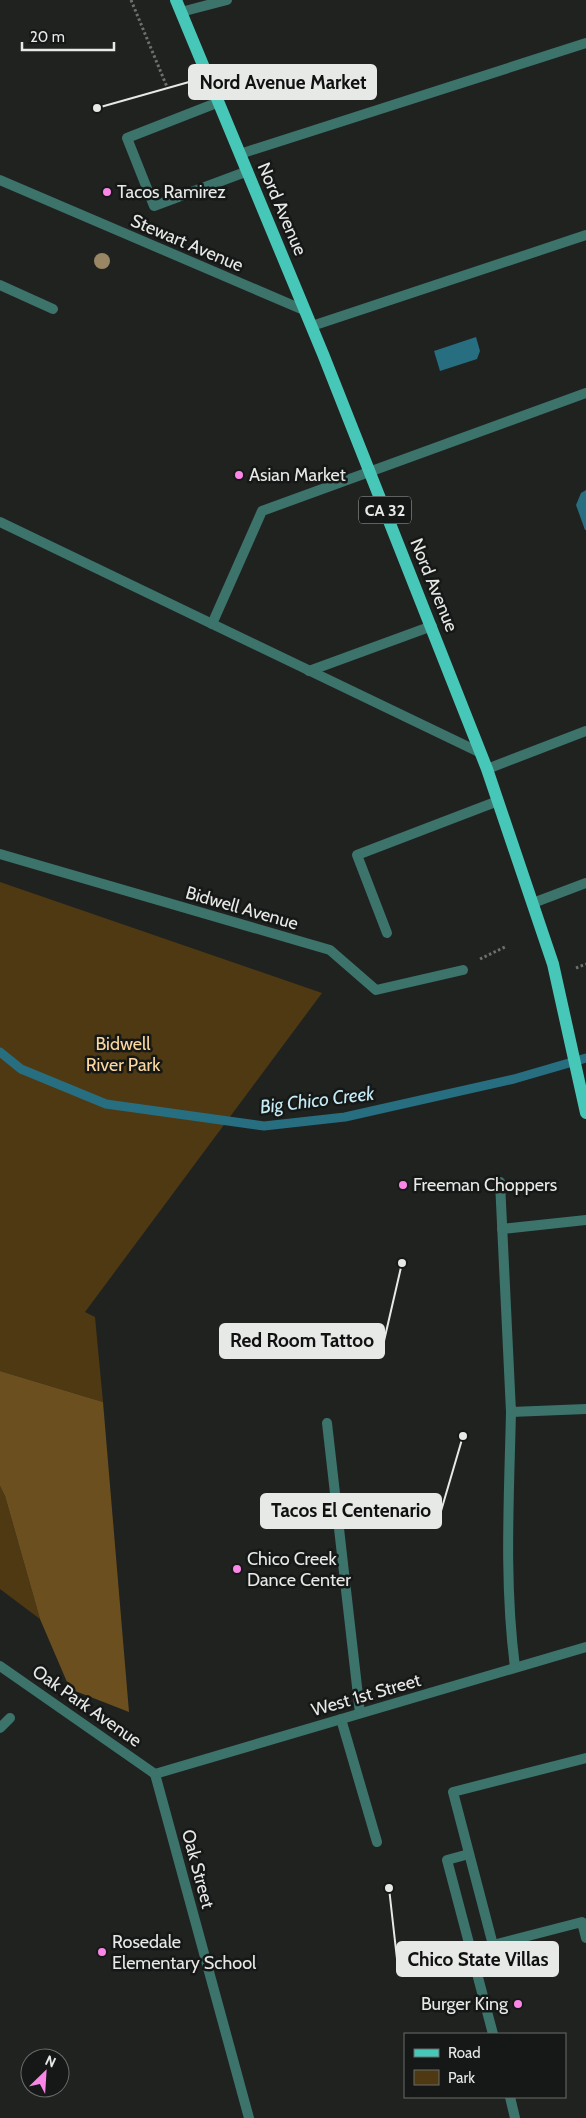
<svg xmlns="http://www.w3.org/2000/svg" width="586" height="2118" viewBox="0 0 586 2118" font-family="Cabin,sans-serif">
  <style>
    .green { fill: #4f3913 }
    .forest { fill: #6b4f1f }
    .water { fill: #276e80 }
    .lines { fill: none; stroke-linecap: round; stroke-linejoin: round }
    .stream { stroke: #276e80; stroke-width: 9 }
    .path { stroke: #6e706e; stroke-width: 3; stroke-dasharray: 2.5 2.5; stroke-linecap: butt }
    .lane { stroke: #3c736b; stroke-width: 10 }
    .street { stroke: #3c736b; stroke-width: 10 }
    .primary { stroke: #46c7b7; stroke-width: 12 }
    .tree { fill: #998665 }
    .poi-dot { fill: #fa87e7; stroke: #151816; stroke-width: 2 }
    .labels { text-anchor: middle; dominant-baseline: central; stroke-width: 5; stroke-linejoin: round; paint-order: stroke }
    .shield { fill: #151816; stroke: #a8aaa8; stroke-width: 1 }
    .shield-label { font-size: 16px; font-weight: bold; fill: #e7e9e7 }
    .poi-label { font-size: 18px; fill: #e7e9e7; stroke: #151816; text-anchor: start }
    .street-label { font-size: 18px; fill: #e7e9e7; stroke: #151816 }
    .park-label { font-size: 18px; fill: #fcd79e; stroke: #151816 }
    .water-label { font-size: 19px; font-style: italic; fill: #c5ebf6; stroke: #151816 }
    .leader { fill: none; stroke: #e7e9e7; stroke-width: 2 }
    .callout-dot { fill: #e7e9e7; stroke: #151816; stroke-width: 2 }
    .callout { fill: #e7e9e7; stroke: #e7e9e7; stroke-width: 2 }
    .callout-label { font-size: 19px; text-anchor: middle; font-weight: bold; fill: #111 }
  </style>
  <rect width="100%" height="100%" fill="#1f221f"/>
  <!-- green -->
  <g class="green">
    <path d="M0,882L322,993L85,1312L95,1317L103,1402L0,1371Z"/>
    <path d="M0,1486L5,1496L40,1619L0,1589Z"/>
  </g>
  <!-- forest -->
  <path class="forest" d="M0,1371L103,1402L129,1712L70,1689L40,1619L5,1496L0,1486Z"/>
  <!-- water -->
  <g class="water">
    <path d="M476,337L480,351L477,359L440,371L434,351Z"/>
    <path d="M586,490V530H585L576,505L581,493Z"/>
  </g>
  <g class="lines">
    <!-- stream -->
    <path class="stream" d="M0,1052L21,1069L106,1104L264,1126L345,1117L514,1079L586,1058"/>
    <!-- path -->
    <g class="path">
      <path d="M131,0L167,87"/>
      <path d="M480,959L505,947"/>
      <path d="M576,968L586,964"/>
    </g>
    <!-- lane -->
    <g class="lane">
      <path d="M181,12L227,0"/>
      <path d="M219,102L127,138L154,206L248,171"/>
      <path d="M240,154L586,43"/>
      <path d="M0,285L53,309"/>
      <path d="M312,326L586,235"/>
      <path d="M0,522L481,753"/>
      <path d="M212,624L262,511L586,393"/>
      <path d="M309,671L432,626"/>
      <path d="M487,769L586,731"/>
      <path d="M533,903L586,883"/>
      <path d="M387,933L357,855L498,801"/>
      <path d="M500,1182L511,1412L586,1409"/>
      <path d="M502,1229L586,1220"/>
      <path d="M511,1412C509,1498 504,1583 515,1667"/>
      <path d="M327,1423L360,1713"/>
      <path d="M341,1719L377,1842"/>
      <path d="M0,1728L10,1718"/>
      <path d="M586,1758L453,1792L493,1945L582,1922L586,1938"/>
      <path d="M469,1854L447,1860L493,2034"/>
      <path d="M510,2097L515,2118"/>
    </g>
    <!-- street -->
    <g class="street">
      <path d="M0,180L306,311"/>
      <path d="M0,854L330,950L376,990L463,970"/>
      <path d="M0,1666L155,1774"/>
      <path d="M155,1774L586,1647"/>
      <path d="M155,1774L249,2118"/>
    </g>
    <!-- primary -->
    <path class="primary" d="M176,0L323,354L487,769L553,964L586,1113"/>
  </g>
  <!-- trees -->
  <circle class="tree" cx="102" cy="261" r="8"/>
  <!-- markers -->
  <g class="poi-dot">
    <circle cx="107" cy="192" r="5"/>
    <circle cx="239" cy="475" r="5"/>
    <circle cx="403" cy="1185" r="5"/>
    <circle cx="237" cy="1569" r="5"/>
    <circle cx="102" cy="1952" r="5"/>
    <circle cx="518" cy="2004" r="5"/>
  </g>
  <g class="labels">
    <!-- shield labels -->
    <rect class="shield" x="359" y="496.5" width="52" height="27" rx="4"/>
    <g class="shield-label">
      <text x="385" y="510">CA 32</text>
    </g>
    <!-- poi labels -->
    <g class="poi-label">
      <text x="117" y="192">Tacos Ramirez</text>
      <text x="249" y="475">Asian Market</text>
      <text x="413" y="1185">Freeman Choppers</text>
      <text x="247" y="1559">Chico Creek<tspan x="247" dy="21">Dance Center</tspan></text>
      <text x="112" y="1942">Rosedale<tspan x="112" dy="21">Elementary School</tspan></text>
      <text x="508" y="2004" text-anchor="end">Burger King</text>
    </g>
    <!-- street labels -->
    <g class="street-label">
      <text transform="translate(282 209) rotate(67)">Nord Avenue</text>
      <text transform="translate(187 243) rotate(23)">Stewart Avenue</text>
      <text transform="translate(434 585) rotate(68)">Nord Avenue</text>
      <text transform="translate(242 908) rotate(16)">Bidwell Avenue</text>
      <text transform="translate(366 1695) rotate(-16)">West 1st Street</text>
      <text transform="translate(87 1706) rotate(35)">Oak Park Avenue</text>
      <text transform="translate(198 1869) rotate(75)">Oak Street</text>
    </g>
    <!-- park labels -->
    <g class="park-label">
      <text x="123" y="1044">Bidwell<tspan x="123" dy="21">River Park</tspan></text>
    </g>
    <!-- water labels -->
    <g class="water-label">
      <text transform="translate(317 1100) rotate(-7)">Big Chico Creek</text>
    </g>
  </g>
  <!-- callouts -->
  <path class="leader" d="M97 108L189 82M402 1263L384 1341M463 1436L441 1511M389 1888L397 1959"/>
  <g class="callout-dot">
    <circle cx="97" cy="108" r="5"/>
    <circle cx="402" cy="1263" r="5"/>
    <circle cx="463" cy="1436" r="5"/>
    <circle cx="389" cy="1888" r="5"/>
  </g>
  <g class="callout">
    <rect x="189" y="65" width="187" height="34" rx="5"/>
    <rect x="220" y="1324" width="164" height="34" rx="5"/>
    <rect x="261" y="1494" width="180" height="34" rx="5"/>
    <rect x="397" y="1942" width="161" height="34" rx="5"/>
  </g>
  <g class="callout-label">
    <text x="283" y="89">Nord Avenue Market</text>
    <text x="302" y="1347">Red Room Tattoo</text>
    <text x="351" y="1517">Tacos El Centenario</text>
    <text x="478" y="1966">Chico State Villas</text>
  </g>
  <!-- legend -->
  <rect x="404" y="2033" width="162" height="65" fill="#151816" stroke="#696c6a"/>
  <rect x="414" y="2049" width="25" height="8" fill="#46c7b7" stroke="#696c6a"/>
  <text x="448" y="2058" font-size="15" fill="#e7e9e7">Road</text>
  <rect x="414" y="2070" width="25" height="15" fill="#4f3913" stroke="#696c6a"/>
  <text x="448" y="2083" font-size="15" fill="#e7e9e7">Park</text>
  <!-- north arrow -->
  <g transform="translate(45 2073) rotate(25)"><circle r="24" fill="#151816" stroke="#696c6a"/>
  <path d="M0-4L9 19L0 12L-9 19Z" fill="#fa87e7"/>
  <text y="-8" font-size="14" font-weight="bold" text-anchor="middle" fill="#e7e9e7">N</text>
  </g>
  <!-- scale -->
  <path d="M22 42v8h92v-8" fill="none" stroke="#e7e9e7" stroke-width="2.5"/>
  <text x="30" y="42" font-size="15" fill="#e7e9e7" stroke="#151816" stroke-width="4" paint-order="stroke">20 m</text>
</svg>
